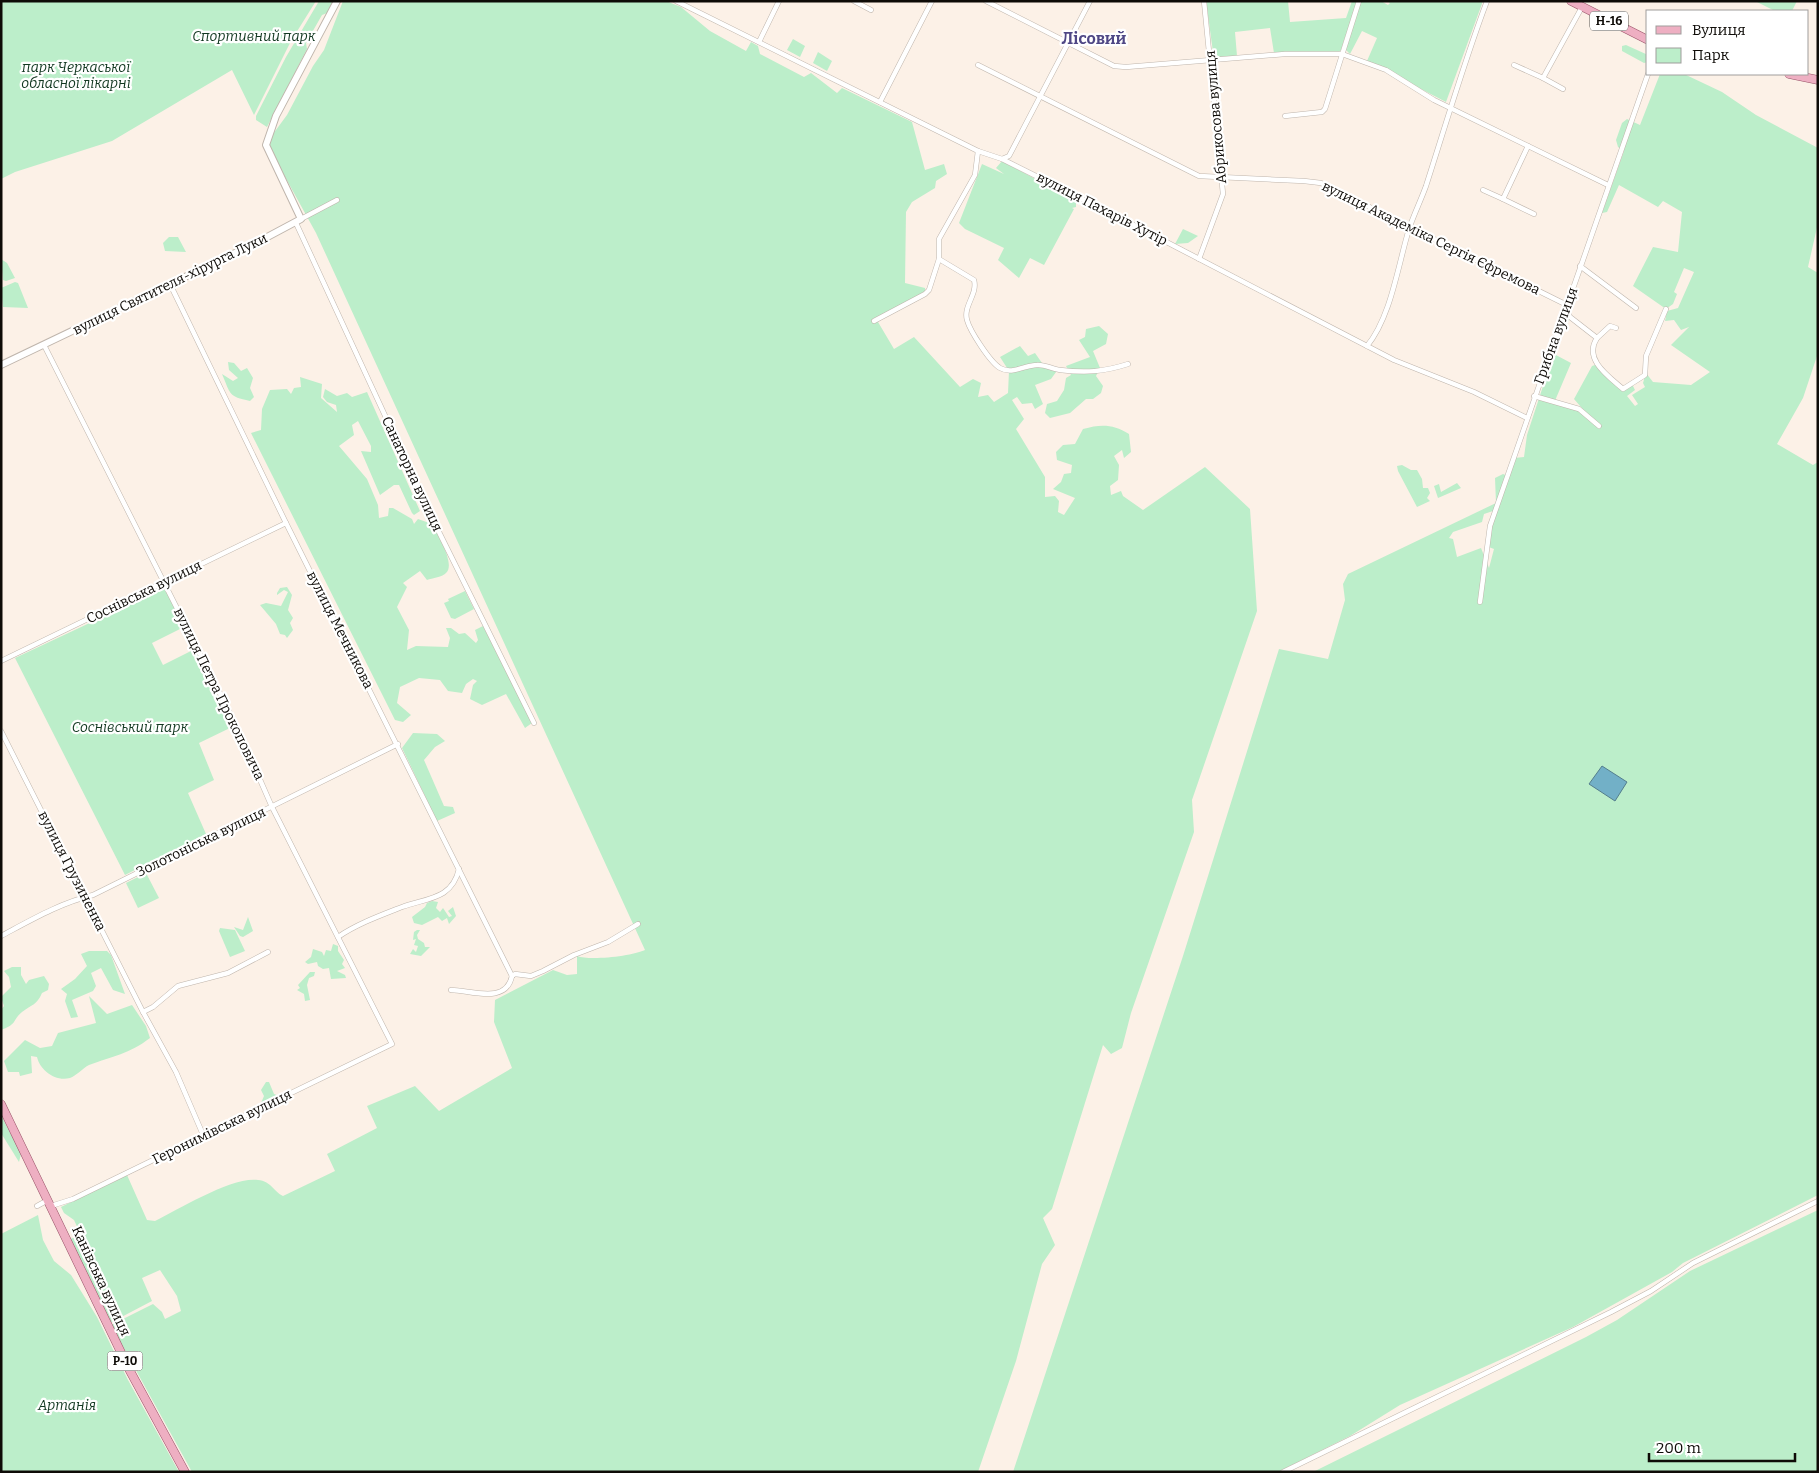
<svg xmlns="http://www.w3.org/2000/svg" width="1819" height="1473" viewBox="0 0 1819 1473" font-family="Bitter,serif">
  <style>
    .green { fill: #bceeca; fill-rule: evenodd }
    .water { fill: #72b0c7; stroke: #547e8d }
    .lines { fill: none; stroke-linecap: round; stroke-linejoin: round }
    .street-casing { stroke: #bfb5ac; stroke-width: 5.5 }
    .secondary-casing { stroke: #bfb5ac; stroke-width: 8 }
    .primary-casing { stroke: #985267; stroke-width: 9 }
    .street { stroke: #fff; stroke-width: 4.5 }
    .secondary { stroke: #fff; stroke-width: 6 }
    .primary { stroke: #eeafc2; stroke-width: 8 }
    .labels { text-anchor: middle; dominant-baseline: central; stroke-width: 4.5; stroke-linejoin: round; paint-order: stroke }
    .shield { fill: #fff; stroke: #565451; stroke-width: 1 }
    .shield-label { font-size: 12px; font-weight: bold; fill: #0e0b07 }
    .park-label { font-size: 14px; font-style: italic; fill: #123821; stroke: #fff }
    .street-label { font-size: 14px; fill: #0e0b07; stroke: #fff }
    .quarter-label { font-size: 16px; font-weight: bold; fill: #4f4785; stroke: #fff }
  </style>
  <rect width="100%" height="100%" fill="#fcf1e7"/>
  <!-- green -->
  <g class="green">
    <path d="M1,1H316L291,41L254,115L232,70L112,141L15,172L1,179Z"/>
    <path d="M319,1H333L327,13L322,15L306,43L307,49L267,127L256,120V116L286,57Z"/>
    <path d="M343,1H666L681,7L710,31L746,51L751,42L758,46L760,54L804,77L811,73L837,93L842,88L912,122L925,170L944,164L947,174L936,181L935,188L912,202L906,212L905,283L925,288V294L875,321L878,322L894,349L914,337L960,387L973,379L981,383L978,397L988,395L994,402L1008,393L1009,371L1000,357L1020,346L1028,356L1035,353L1042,363L1059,368L1051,379L1035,385L1043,404L1035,409L1032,403L1022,404L1017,397L1012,400L1024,419L1016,429L1045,477V497L1055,496L1059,501L1058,512L1064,515L1075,498L1053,489L1061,482L1064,474L1071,473L1072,465L1057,460L1056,452L1063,445L1075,444L1083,429C1101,424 1113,424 1129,434L1131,452L1124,458L1122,450L1114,456L1119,465L1118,480L1110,486L1111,495L1121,491L1123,496L1143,510L1205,467L1250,509L1257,611L1192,800L1194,832L1131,1013L1122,1048L1111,1054L1103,1045L1052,1209L1043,1218L1055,1245L1042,1264L1016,1361L978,1472H192L111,1325L153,1304L162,1312L165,1319L181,1311L177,1296L160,1270L142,1278L152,1301L110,1323L70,1239L81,1235L74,1220L64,1213L61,1207L127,1175L147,1220L155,1221C179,1209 233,1176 258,1180C271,1181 273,1191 283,1196L335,1171L327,1154L377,1128L367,1106L415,1086L439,1111L512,1068L494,1022L495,1000L553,970L567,975L577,974V956C590,961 632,956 645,950L316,233L268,146L270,138L287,115L313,66L324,50Z"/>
    <path d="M1206,1H1288L1290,22L1346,18L1352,1H1357L1341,50L1338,53H1274L1270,28L1235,32L1237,56L1219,57L1213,52Z"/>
    <path d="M1361,1H1381L1388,5L1390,3L1387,1H1483L1446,102L1367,61L1377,38L1362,31L1350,54L1346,50Z"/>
    <path d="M1755,1H1797L1792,11H1775Z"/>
    <path d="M793,39L805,46L800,57L787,50Z"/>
    <path d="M1626,45L1648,55V62L1644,63L1622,51V46Z"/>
    <path d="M818,52L832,61L827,71L813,63Z"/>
    <path d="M1660,74H1684L1722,92L1756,115L1818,148V223L1808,267L1818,273V353L1803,398L1777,444L1813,465L1818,462V1195L1683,1263L1672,1272L1573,1327L1400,1405L1350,1436L1278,1472H1013L1183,956L1279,649L1328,659L1345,600L1343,584L1348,574L1496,503L1495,478L1503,474L1508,476L1514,458L1524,457L1527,435L1565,319L1570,317L1554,354L1571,363L1554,403L1587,414L1574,399L1592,366L1598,364L1621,387L1632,384L1635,390L1627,396L1635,406L1638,404L1632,395L1645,387L1643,383L1646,373L1653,382L1691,385L1710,372L1671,345L1689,327L1681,330L1674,320L1665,321L1667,311L1678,308L1694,272L1684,268L1674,292L1677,294L1673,304L1666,309L1633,286L1653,247L1678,252L1682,212L1663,201L1658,207L1619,185L1607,212L1602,213L1624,151L1618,147L1616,140L1622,123L1627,119L1640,125ZM1496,510L1486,546L1494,549L1489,568L1481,548L1457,557L1453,539L1449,538L1453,532L1482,522L1484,514Z"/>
    <path d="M1002,161L1076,201V207L1072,208L1074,209L1044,265L1030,258L1019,278L998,260L1004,248L965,229L959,223L982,164L1004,174L996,168Z"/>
    <path d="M1183,229L1198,236L1188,243L1175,244Z"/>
    <path d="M169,237H178L186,252L165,251L163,243Z"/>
    <path d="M1,259L7,263L15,278L6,281L3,280Z"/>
    <path d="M15,282L18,283L28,308L3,307L1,288Z"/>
    <path d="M1099,326L1108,334L1106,344L1093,351L1100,368L1096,376L1103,386L1101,393L1093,399H1086L1070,413L1050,418L1045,413L1047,404L1057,401L1064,390L1066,378L1071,375L1066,366L1090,357L1079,340L1085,337L1086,329Z"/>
    <path d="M228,362L234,363L241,371L247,368L253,378L250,388L254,397L250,401C228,396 231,395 222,374L233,381L238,378L229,370Z"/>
    <path d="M300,377L322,384L321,398L337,412L336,405L327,402L323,397L325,389L337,396L347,393L352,397L367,392L420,511L414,515L412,513L399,485H394L380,495L361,451L371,452V446L358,421L352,425L354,435L339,446L367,479L378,505L379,518L388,516L389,508H393L412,519L414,524L418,519L432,524C437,534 456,564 446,573C443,577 432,578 427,580L420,571L403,583L407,587L397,607L409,630L407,650L416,646L448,647L450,638L446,628H451L459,634L465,633L476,643L478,640L475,630L483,626L532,723L525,728L506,694L482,705L470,699L473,685L477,681L473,679L466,684L462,693L448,691L440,680L419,678L400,687L397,703L411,715L403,722L395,720L251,433L261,430L262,409L270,390L287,389L291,394L294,388L301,387Z"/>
    <path d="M1402,465L1411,470H1417L1422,479L1423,488H1428L1430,493L1427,498L1430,501L1417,507L1398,471L1397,466Z"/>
    <path d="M1457,483L1461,488L1438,498L1434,486L1439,484L1441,492Z"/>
    <path d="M287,587L292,595L288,610L293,618L290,623L293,630L287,638L285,635L280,634L276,624L260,605L266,603L281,606L288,592L284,590L277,595V593L280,588Z"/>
    <path d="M160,590H165L168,595L184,627L152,643L163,665L195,649L232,727L199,743L214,780L188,793L206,834L125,875L15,658Z"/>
    <path d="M465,591L474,609L455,619L451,618L444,603L449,601L448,599Z"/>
    <path d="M413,733L437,734L445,741L435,747L424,760L444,806L453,807L455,813L437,821L402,748Z"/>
    <path d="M146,873L159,898L138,908L126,883Z"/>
    <path d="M432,901L438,902L436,908L440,912L443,908L449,917L452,916L448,911L453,907L456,916L449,924L447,918L442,921L438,917L422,925L414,923L412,917L425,907L427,903Z"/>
    <path d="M248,917L253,931L243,937L240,936L234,927L243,930Z"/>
    <path d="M220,928L235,930L245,951L230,957L219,931Z"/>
    <path d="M417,930H420L417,935L418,939L424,943L425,947H430L421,956L410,954L413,949L416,952L418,946L414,945L416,939L413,940L414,932Z"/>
    <path d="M333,944L338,946V951L344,960L342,964L345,968L337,971L345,975L346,978L331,979L329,968L323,969L318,966L317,962L308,964L305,962L311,957L313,949L322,952L324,956L326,950L331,951Z"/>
    <path d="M89,951H107L111,955L125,994L113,990L101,968L91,973L96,986L93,991L72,1000L78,1017L71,1018L65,1001L67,994L61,989L75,979L87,966L81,954Z"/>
    <path d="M12,967H21V975L26,984L29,980L44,976L49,984L48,990L42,993C37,1005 31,1005 22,1012C12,1020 18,1024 1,1030V1010L4,1006L1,997L11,987L9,977L4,971Z"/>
    <path d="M310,972H315L314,976L309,978L307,985L310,1000L305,1001L304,994L297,990L300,988L298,985Z"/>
    <path d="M89,996L107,1014L132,1005L146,1026L150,1038C129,1054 113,1056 89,1065C83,1068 76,1076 70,1078C55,1082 40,1070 37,1057L31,1056L32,1073L20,1076L19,1072H8L4,1061L25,1040L40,1048L52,1046L58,1033L96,1023Z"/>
    <path d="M266,1082H269L274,1094L279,1096L263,1105L261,1103L264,1096L261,1090Z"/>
    <path d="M2,1117L21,1154L19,1162L1,1133Z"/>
    <path d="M1818,1210V1472H1313L1586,1337L1617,1320L1690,1271Z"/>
    <path d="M38,1215L43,1240L54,1261L71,1275L97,1317L128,1380L179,1472H1V1234Z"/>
  </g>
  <!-- water -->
  <path class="water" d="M1602,766L1627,782L1615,801L1589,784Z"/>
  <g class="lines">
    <!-- street casing -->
    <g class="street-casing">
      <g id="street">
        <path d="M676,1L978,151L1002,159L1126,221L1394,360L1474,392L1527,418"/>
        <path d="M854,1L871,10"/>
        <path d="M986,1L1114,66L1126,67L1285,54H1342L1386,70L1434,100L1608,185"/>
        <path d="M759,42L779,1"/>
        <path d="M978,65L1199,176L1304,181L1321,183L1567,305"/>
        <path d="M1514,65L1543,78"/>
        <path d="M1563,89L1543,78L1582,7"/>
        <path d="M880,102L932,1"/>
        <path d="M1285,116L1322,112L1325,109L1359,1"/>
        <path d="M1528,146L1503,199L1534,214"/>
        <path d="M978,151L975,175L939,239V259L974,280C978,294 963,306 967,320C970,331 990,362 1000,368C1012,375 1025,365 1037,365C1044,364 1052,369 1060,370C1086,373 1103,372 1128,364"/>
        <path d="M1002,159L1009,156L1090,1"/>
        <path d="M1483,190L1503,199"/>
        <path d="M301,219L337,200"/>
        <path d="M296,223L437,528L534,723"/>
        <path d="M1199,259L1223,194L1204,1"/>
        <path d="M1580,266L1636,308"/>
        <path d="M170,284L286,523L512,976"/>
        <path d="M1566,309L1570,317L1597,338C1583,359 1608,376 1623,389L1645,375L1646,356L1666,309"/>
        <path d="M874,321L925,294L929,290L939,259"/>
        <path d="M1597,338L1610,326L1616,328"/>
        <path d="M44,345L237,727L272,807L392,1044L73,1199L51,1206"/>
        <path d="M1367,346C1391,317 1398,265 1409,229C1414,214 1421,200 1426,186C1446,124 1464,62 1487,1"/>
        <path d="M1534,396L1579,409L1599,426"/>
        <path d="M1480,602L1490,526L1648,74"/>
        <path d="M1,661L286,523"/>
        <path d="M1,731L143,1012L176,1072L204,1137"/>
        <path d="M1,936C31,920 60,903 93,895L398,744"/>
        <path d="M338,937C357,924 379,916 402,907C426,898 452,900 459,869"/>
        <path d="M512,976L515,974L531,976L543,971L574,955L608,942L638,924"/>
        <path d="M451,990C470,990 506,1005 512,976"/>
        <path d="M143,1012L153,1007L178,986L228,973L268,952"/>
        <path d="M37,1206L48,1200"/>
        <path d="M1283,1472L1611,1312L1651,1291L1693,1263L1818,1201"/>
      </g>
    </g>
    <!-- secondary casing -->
    <g class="secondary-casing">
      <path id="secondary" d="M1,365L256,243L301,219L266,145L276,116L337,1"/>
    </g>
    <!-- primary casing -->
    <g class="primary-casing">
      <g id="primary">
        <path d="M1571,1L1648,40"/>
        <path d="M1789,74L1818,80"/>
        <path d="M1,1104L130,1371L185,1472"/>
      </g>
    </g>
    <!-- street -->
    <use href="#street" class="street"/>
    <!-- secondary -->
    <use href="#secondary" class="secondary"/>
    <!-- primary -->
    <use href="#primary" class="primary"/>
  </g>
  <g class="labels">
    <!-- shield labels -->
    <g class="shield">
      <rect x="1590" y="11.5" width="38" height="19" rx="4"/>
      <rect x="107.5" y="1351.5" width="35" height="19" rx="4"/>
    </g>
    <g class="shield-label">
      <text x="1609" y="21">Н-16</text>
      <text x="125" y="1361">Р-10</text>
    </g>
    <!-- park labels -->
    <g class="park-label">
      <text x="254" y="36">Спортивний парк</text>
      <text x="76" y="67">парк Черкаської<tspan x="76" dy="16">обласної лікарні</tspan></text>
      <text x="130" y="727">Соснівський парк</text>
      <text x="67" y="1405">Артанія</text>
    </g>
    <!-- street labels -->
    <g class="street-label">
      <text transform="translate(1216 117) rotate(-95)">Абрикосова вулиця</text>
      <text transform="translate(1102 209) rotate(27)">вулиця Пахарів Хутір</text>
      <text transform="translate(1431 238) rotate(26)">вулиця Академіка Сергія Єфремова</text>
      <text transform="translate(170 284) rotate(-26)">вулиця Святителя-хірурга Луки</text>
      <text transform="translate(1556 336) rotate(-70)">Грибна вулиця</text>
      <text transform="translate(412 474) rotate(65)">Санаторна вулиця</text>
      <text transform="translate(144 592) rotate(-26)">Соснівська вулиця</text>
      <text transform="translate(340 630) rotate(63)">вулиця Мечникова</text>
      <text transform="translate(219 694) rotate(64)">вулиця Петра Прокоповича</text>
      <text transform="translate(201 842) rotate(-26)">Золотоніська вулиця</text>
      <text transform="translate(72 871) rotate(63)">вулиця Грузиненка</text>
      <text transform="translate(222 1127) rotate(-26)">Геронимівська вулиця</text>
      <text transform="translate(101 1281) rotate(65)">Канівська вулиця</text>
    </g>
    <!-- quarter labels -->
    <g class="quarter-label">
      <text x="1094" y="38">Лісовий</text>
    </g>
  </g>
  <!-- border -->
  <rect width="1819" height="1473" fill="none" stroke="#0e0b07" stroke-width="5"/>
  <!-- legend -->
  <rect x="1646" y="10" width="162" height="65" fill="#ffffff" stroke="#9f9d9c"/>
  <rect x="1656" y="26" width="25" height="8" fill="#eeafc2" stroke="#9f9d9c"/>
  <text x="1692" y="35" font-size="15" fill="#0e0b07">Вулиця</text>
  <rect x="1656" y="48" width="25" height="15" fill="#bceeca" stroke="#9f9d9c"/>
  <text x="1692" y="60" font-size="15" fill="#0e0b07">Парк</text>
  <!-- scale -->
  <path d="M1649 1453v8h146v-8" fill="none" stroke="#0e0b07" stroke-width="2.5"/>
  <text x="1656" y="1453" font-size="15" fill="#0e0b07" stroke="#ffffff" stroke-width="4" paint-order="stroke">200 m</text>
</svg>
